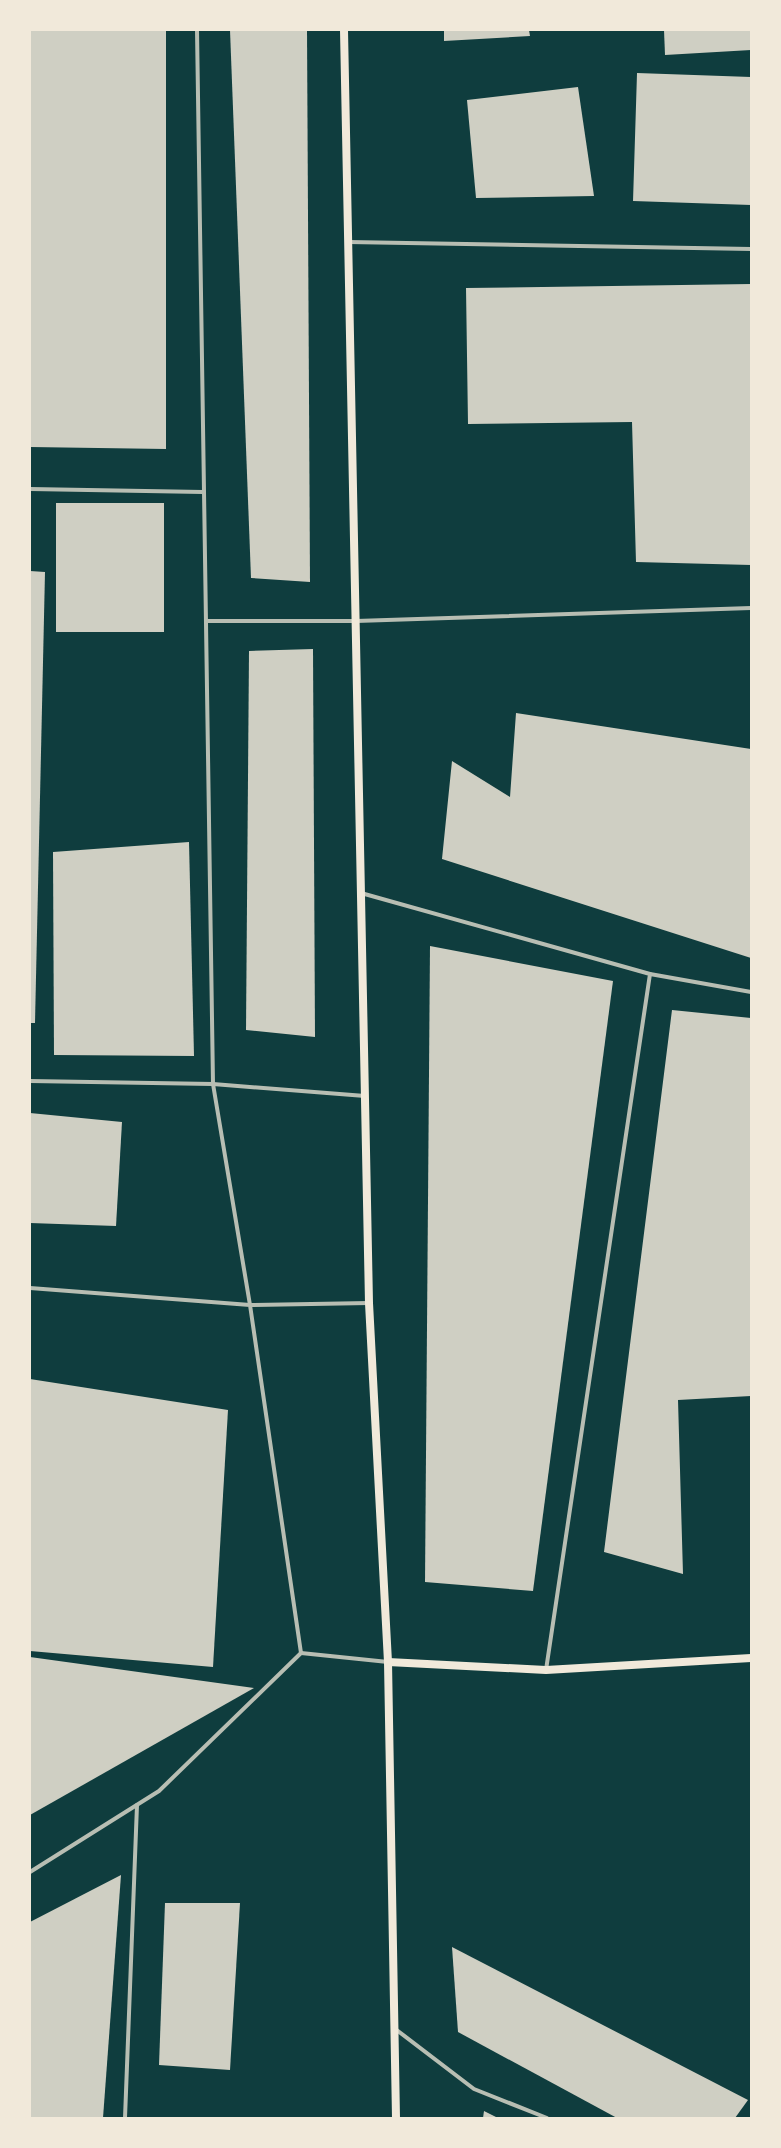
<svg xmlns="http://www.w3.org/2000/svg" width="781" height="2148" viewBox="0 0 781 2148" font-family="Quicksand,sans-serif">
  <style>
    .building { fill: #cfcfc3 }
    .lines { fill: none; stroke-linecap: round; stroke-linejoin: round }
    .minor { stroke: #b8beb3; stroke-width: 4 }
    .secondary { stroke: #f1e9da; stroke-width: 8 }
  </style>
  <rect width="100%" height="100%" fill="#0f3d3e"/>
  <!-- building -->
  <g class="building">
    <path d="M30,30H166V449L30,447Z"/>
    <path d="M230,30H307L310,582L251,578Z"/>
    <path d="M444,30H529L530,36L444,41Z"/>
    <path d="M664,30H751V50L665,55Z"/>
    <path d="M637,73L751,77V205L633,201Z"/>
    <path d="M578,87L594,196L476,198L467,100Z"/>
    <path d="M751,284V565L636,562L632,422L468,424L466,288Z"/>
    <rect x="56" y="503" width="108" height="129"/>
    <path d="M30,571L45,572L35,1023H30Z"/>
    <path d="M313,649L315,1037L246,1030L249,651Z"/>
    <path d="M516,713L751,749V958L442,859L452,761L510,797Z"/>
    <path d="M189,842L194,1056L54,1055L53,852Z"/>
    <path d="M430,946L613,981L533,1591L425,1582Z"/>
    <path d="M672,1010L751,1018V1396L678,1400L683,1574L604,1552Z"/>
    <path d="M30,1113L122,1122L116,1226L30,1223Z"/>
    <path d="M30,1379L228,1410L213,1667L30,1651Z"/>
    <path d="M30,1657L254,1688L30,1815Z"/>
    <path d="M121,1875L103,2118H30V1922Z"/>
    <path d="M165,1903H240L230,2070L159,2065Z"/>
    <path d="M452,1947L748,2100L735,2118H617L458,2032Z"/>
    <path d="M484,2111L498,2118H483Z"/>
  </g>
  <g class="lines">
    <!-- minor -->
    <g class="minor">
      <path d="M348,242L751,249"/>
      <path d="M30,489L203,492"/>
      <path d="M206,621H356L751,608"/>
      <path d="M361,893L650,974L546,1670"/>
      <path d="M650,974L751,992"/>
      <path d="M30,1081L213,1084L197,30"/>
      <path d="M365,1096L213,1084L250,1305L369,1303"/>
      <path d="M30,1288L250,1305L301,1653"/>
      <path d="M301,1653L388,1662"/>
      <path d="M30,1872L159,1791L301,1653"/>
      <path d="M394,2028L474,2089L547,2118"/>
      <path d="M125,2118L137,1805"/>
    </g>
    <!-- secondary -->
    <g class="secondary">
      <path d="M344,30L369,1303L388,1662L396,2118"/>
      <path d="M388,1662L546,1670L751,1658"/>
    </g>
  </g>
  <!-- border -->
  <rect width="781" height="2148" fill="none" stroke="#f1e9da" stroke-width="62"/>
</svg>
